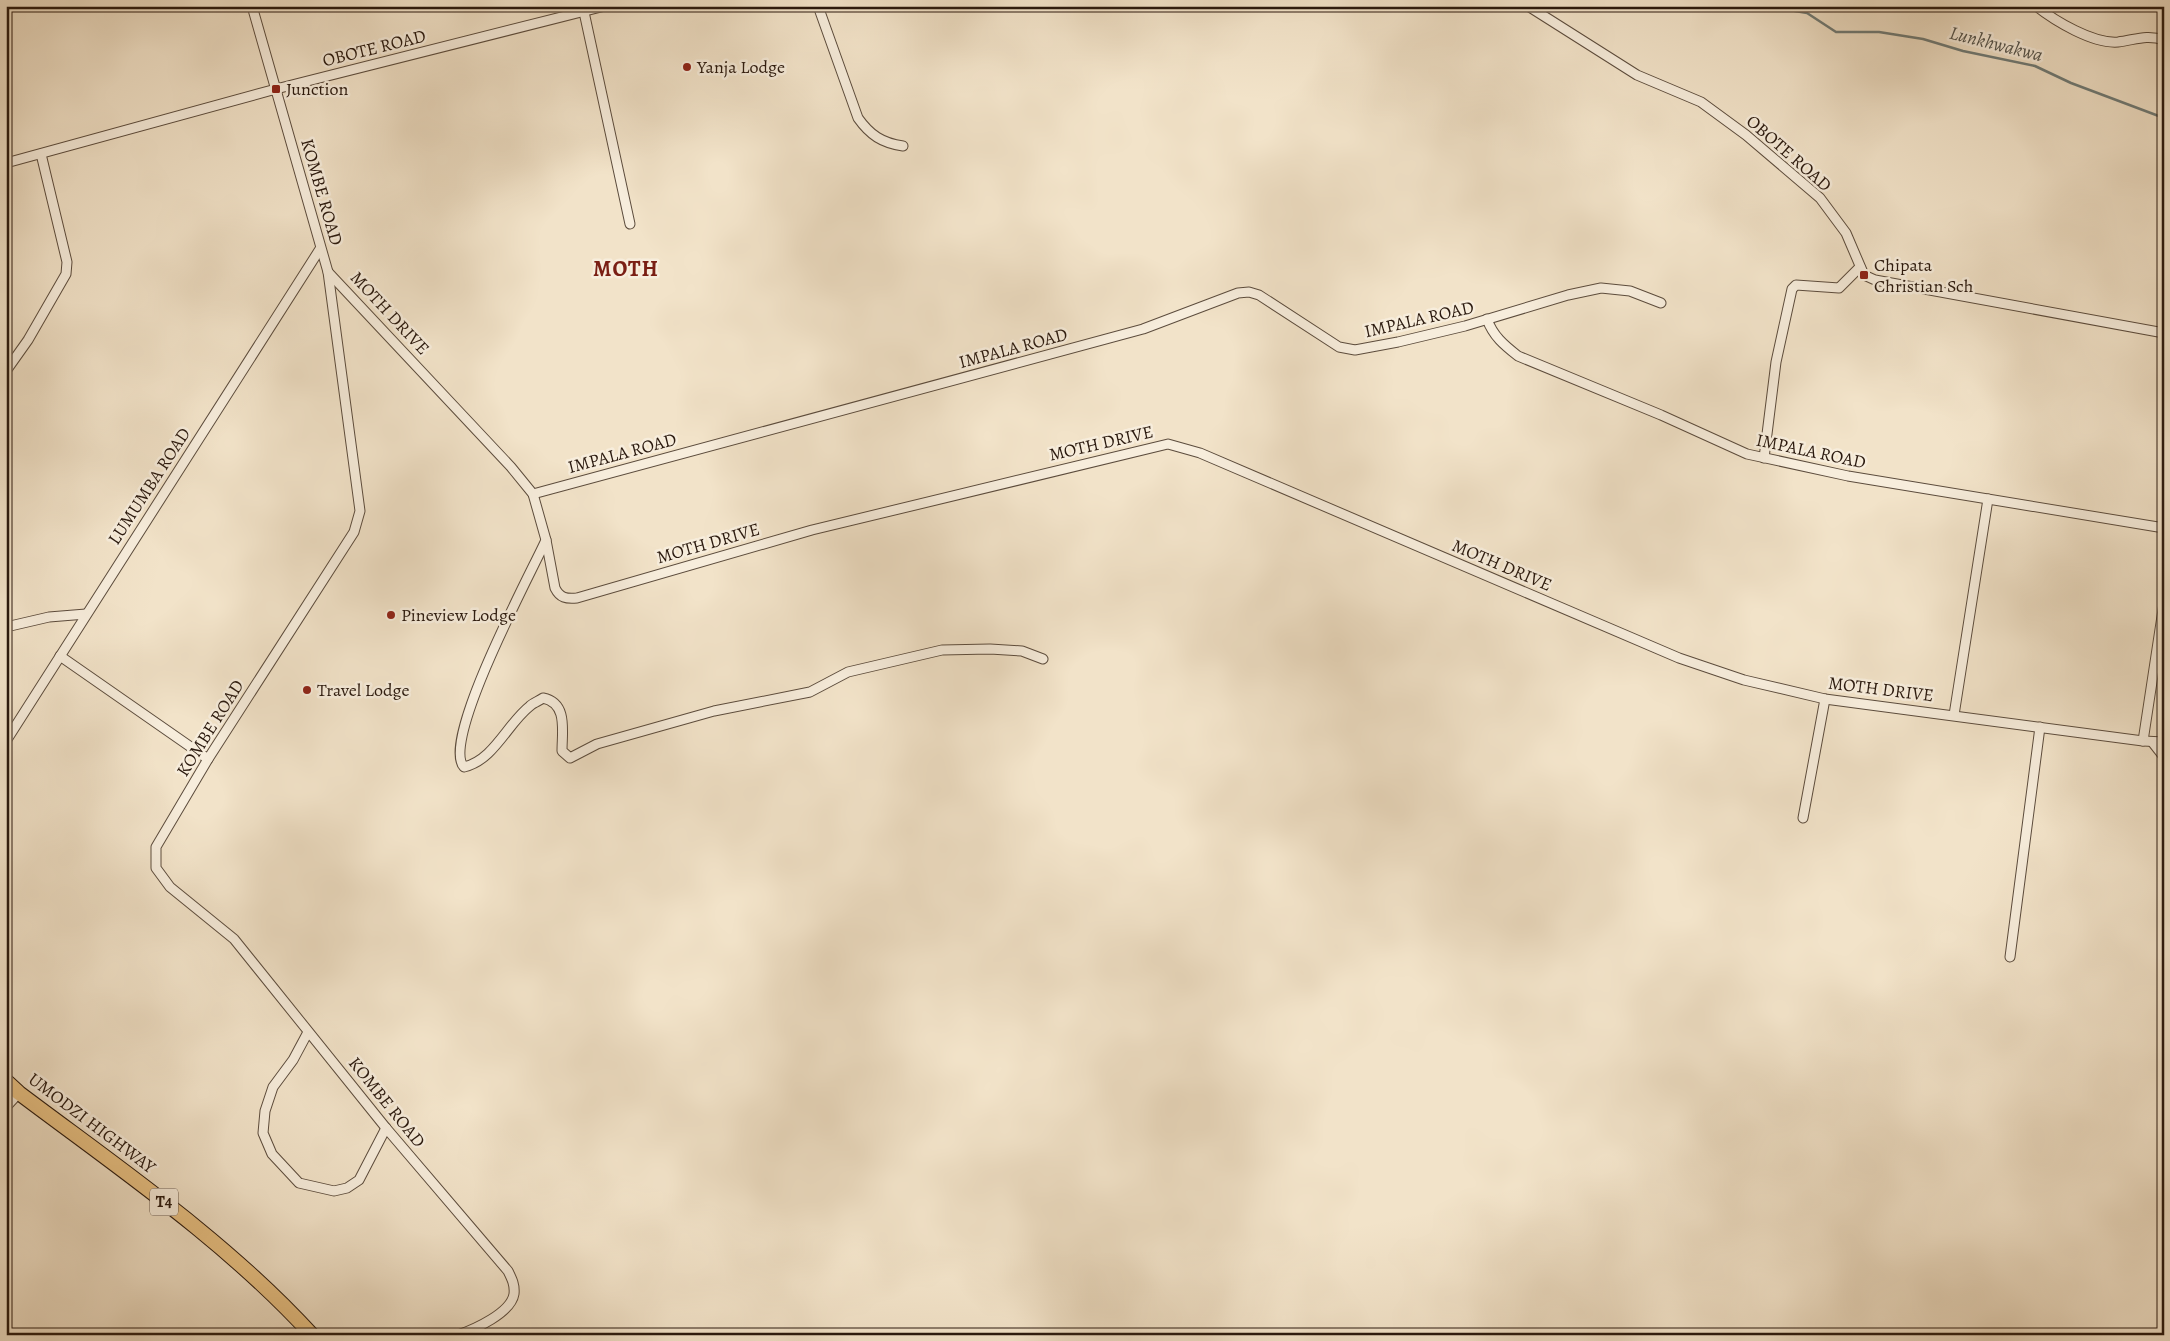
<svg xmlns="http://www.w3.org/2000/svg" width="2170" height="1341" viewBox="0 0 2170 1341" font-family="Alegreya,serif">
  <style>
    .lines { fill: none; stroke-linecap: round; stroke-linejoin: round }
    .stream { stroke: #6f7b77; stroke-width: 2.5 }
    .minor-casing { stroke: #5c4c3d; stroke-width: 11 }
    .highway-casing { stroke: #2a190e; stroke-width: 16 }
    .minor { stroke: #f7eddc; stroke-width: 9 }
    .highway { stroke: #e9c284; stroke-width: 14 }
    .poi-dot { fill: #8f2418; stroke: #f7eddc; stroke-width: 2 }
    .labels { text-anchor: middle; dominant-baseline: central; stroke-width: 5; stroke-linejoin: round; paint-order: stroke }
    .shield { fill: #f7eddc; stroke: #68594c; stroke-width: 1 }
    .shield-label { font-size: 16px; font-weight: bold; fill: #2a190e }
    .street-label { font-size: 18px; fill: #2a190e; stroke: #f7eddc }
    .poi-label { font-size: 18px; fill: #2a190e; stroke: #f7eddc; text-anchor: start }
    .water-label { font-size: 19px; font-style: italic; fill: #52524b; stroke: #f7eddc }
    .district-label { font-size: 22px; font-weight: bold; letter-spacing: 1px; fill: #7a1f14; stroke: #f7eddc }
  </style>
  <rect width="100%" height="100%" fill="#f2e3c9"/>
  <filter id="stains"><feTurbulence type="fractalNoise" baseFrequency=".004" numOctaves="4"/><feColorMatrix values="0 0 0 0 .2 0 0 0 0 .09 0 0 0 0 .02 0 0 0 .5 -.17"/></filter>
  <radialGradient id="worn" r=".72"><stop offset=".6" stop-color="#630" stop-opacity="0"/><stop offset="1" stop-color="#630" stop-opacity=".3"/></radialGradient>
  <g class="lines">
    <!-- stream -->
    <path class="stream" d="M1792,6L1795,11L1807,13L1836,32H1879L1923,39L1963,51L2035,66L2071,83L2164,118"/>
    <!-- minor casing -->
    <g class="minor-casing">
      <g id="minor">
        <path d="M252,6L328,272L360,511L354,532L208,759L156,847V868L170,887L234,939L386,1128L508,1271C512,1279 515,1285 514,1294C511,1313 475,1329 458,1335"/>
        <path d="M818,6L858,118C870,135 882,143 903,146"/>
        <path d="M1528,6L1637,75L1701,102L1746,135L1820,198L1846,233L1864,275L1875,280L2164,333"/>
        <path d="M2036,6C2055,21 2093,44 2118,42C2135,40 2146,34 2164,40"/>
        <path d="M584,12L630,224"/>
        <path d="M6,163L276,89L605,6"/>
        <path d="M328,272L511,467L533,494L546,540L555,588C560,598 566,599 577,598L812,530L1168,444L1200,453L1679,658L1744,680L1825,699L2143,741L2164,742"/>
        <path d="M1487,319C1493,336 1504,345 1518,356L1661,415L1747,454L1848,476L2164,528"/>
        <path d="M6,371L28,340L66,274L67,262L41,154"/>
        <path d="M1764,458L1776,362L1792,289L1796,285L1839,288L1860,267"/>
        <path d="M533,494L1143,329L1238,293L1249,292L1259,295L1339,347L1355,350L1398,342L1465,326L1568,295L1601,288L1630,291L1661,303"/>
        <path d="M546,540C531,573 440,742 464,767C494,760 507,724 530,706C533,703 539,701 543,698C568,703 562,731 562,751L570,758L597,744L714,711L810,692L848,672L942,650L990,649L1022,651L1043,659"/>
        <path d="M6,627L49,617L86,614"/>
        <path d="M60,656L208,759"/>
        <path d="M1954,715L1988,499"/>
        <path d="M6,741L320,249"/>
        <path d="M2143,741L2164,603"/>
        <path d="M2153,743L2164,757"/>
        <path d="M1803,818L1825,699"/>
        <path d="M2010,957L2040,727"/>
        <path d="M308,1032L293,1060L273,1087L265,1111L263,1133L272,1154L299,1183L334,1191L347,1188L359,1180L386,1128"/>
        <path d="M6,1107L19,1093"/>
        <path d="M6,1329L7,1335"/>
      </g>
    </g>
    <!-- highway casing -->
    <g class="highway-casing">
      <path id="highway" d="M6,1081L19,1093C120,1169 226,1241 312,1335"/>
    </g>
    <!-- minor -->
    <use href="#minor" class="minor"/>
    <!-- highway -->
    <use href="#highway" class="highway"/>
  </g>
  <!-- markers -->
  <g class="poi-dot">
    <circle cx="687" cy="67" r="5"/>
    <rect x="271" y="84" width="10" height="10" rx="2.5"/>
    <rect x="1859" y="270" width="10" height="10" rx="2.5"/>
    <circle cx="391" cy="615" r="5"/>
    <circle cx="307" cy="690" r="5"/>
  </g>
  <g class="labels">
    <!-- shield labels -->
    <rect class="shield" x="150" y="1188.5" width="28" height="27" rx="4"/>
    <g class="shield-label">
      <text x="164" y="1202">T4</text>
    </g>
    <!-- street labels -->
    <g class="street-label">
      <text transform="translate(374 48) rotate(-14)">OBOTE ROAD</text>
      <text transform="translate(1789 153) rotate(41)">OBOTE ROAD</text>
      <text transform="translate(322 192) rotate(74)">KOMBE ROAD</text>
      <text transform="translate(390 313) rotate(47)">MOTH DRIVE</text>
      <text transform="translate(1419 319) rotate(-13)">IMPALA ROAD</text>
      <text transform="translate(1013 348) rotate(-15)">IMPALA ROAD</text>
      <text transform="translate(1101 443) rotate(-13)">MOTH DRIVE</text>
      <text transform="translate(1811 451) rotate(12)">IMPALA ROAD</text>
      <text transform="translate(622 453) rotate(-15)">IMPALA ROAD</text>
      <text transform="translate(149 486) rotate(-57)">LUMUMBA ROAD</text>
      <text transform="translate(708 543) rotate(-16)">MOTH DRIVE</text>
      <text transform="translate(1502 565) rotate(23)">MOTH DRIVE</text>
      <text transform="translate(1881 689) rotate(7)">MOTH DRIVE</text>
      <text transform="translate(210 728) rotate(-58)">KOMBE ROAD</text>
      <text transform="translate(387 1102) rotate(51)">KOMBE ROAD</text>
      <text transform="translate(92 1123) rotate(37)">UMODZI HIGHWAY</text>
    </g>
    <!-- poi labels -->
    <g class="poi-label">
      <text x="697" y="67">Yanja Lodge</text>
      <text x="286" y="89">Junction</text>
      <text x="1874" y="265">Chipata<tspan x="1874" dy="21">Christian Sch</tspan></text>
      <text x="401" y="615">Pineview Lodge</text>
      <text x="317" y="690">Travel Lodge</text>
    </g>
    <!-- water labels -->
    <g class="water-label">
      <text transform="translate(1996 44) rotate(14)">Lunkhwakwa</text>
    </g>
    <!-- district labels -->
    <g class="district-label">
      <text x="626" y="269">MOTH</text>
    </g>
  </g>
  <!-- margin -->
  <rect width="2170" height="1341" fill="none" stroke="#f2e3c9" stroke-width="25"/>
  <rect x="8" y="8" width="2155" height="1326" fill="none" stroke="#2a190e" stroke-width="2.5"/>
  <rect x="12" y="12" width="2145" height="1316" fill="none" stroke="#2a190e"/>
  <rect width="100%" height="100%" filter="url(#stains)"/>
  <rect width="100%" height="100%" fill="url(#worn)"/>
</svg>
